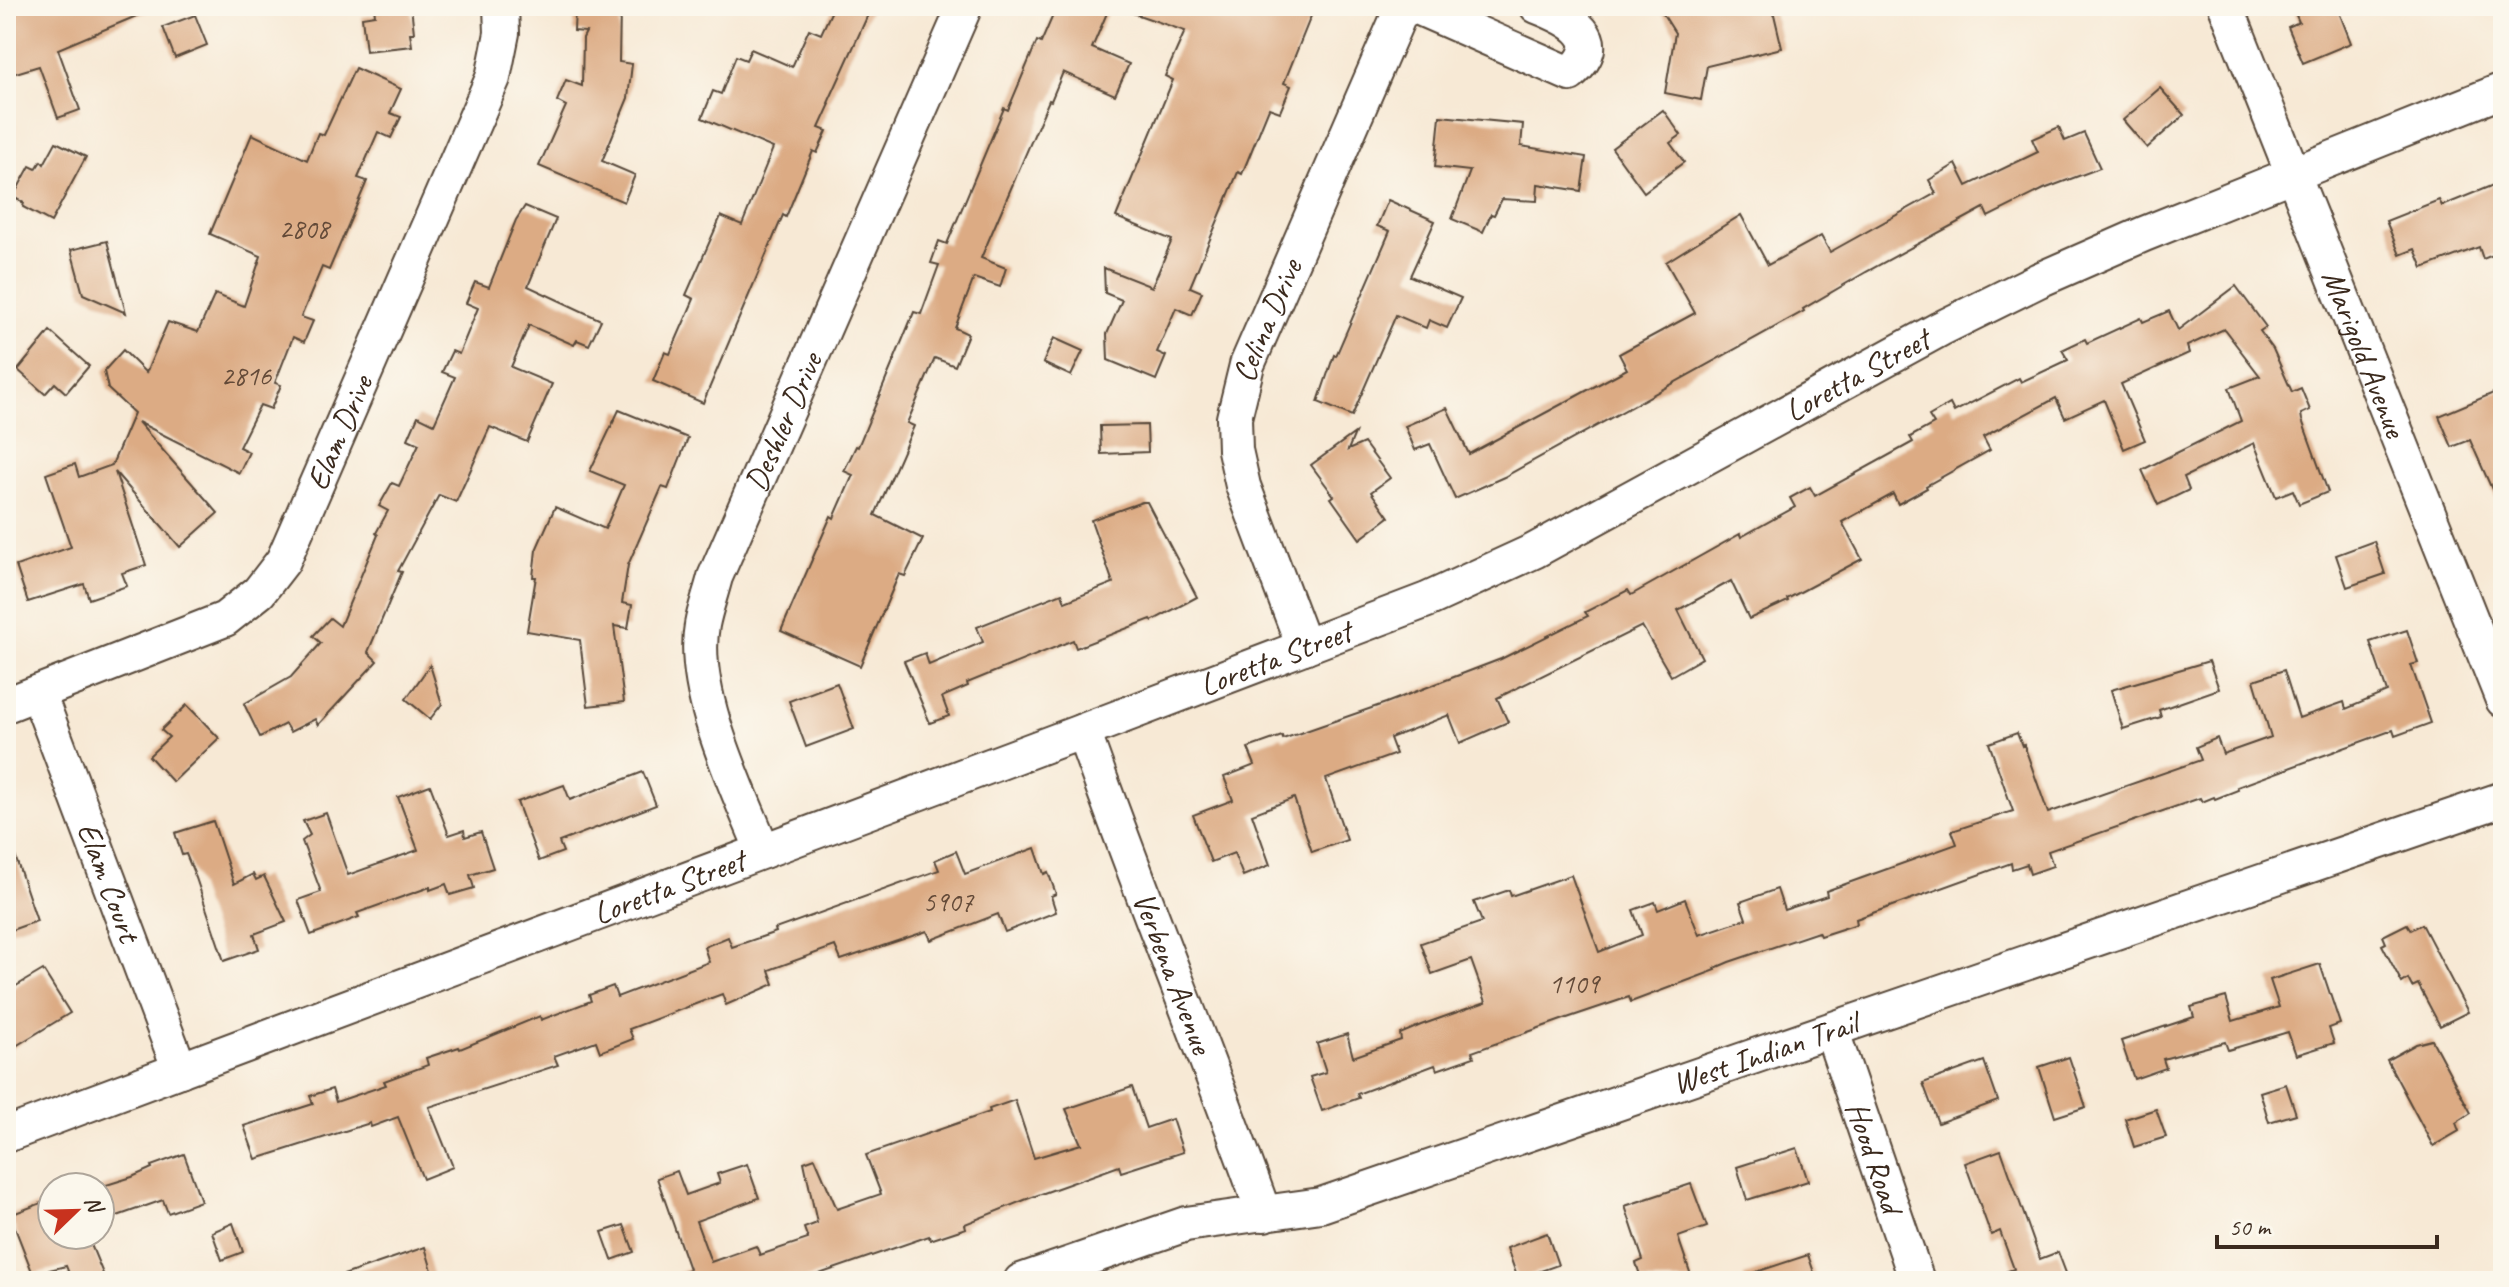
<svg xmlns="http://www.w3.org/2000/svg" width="2509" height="1287" viewBox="0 0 2509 1287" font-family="Caveat,sans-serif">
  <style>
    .building { fill: #dcab84 }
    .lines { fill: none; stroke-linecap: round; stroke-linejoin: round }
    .minor-casing { stroke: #574739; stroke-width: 38 }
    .minor { stroke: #fff; stroke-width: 34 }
    .labels { text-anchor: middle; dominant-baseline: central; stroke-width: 6; stroke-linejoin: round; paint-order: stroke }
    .number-label { font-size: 28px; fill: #634a38 }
    .street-label { font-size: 32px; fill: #3b2a1e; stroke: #fbf7ec }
  </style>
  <rect width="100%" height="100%" fill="#fbf7ec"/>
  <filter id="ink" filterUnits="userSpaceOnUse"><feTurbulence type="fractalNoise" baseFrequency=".0125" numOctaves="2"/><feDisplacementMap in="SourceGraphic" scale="16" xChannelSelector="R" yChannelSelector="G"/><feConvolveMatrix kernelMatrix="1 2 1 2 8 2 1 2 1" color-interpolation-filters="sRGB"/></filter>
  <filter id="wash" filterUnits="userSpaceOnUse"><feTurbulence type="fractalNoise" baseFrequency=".006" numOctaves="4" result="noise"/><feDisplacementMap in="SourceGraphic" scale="32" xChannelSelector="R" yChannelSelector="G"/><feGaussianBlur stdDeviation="1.8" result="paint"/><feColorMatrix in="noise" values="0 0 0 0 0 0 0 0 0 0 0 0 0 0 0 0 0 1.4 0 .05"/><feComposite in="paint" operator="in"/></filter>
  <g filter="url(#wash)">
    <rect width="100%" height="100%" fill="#f7e9d5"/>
    <g id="blocks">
      <!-- building -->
      <g class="building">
        <path d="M32,6H160L58,49L80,110L58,118L39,66L6,76V14Z"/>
        <path d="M374,6H411L414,33H410L412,46L366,51L362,17L375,15Z"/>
        <path d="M834,6H872L828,103L830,104L819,128L827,131L817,153L813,151L786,217L783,215L703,403L653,381L665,352L670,354L694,299L686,295L721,216L742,225L773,148L702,118L713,91L721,94L736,56L746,60L751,49L792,67L809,29L821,34Z"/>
        <path d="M1057,6H1110L1092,48L1129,64L1115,95L1063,72L1051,101L1049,100L981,258L1006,268L1000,287L974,278L955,328L968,334L955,366L935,358L907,423L914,426L875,515L923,539L905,576L899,574L860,666L781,631L831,516L834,518L853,475L844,471L856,446L858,447L914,312L921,314L939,265L931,263L939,241L947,244L1004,108L1008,110L1037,41L1041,43Z"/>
        <path d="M1124,6H1315L1284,83L1291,86L1280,112L1269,108L1242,174L1238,172L1190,287L1202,292L1192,315L1176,308L1157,352L1166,356L1156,380L1108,360L1107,334L1122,300L1105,293L1104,268L1152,287L1172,240L1116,217L1173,80L1165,76L1185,31L1124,10Z"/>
        <path d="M1658,6H1772L1782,48L1707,66L1701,100L1665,93L1675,33Z"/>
        <path d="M2313,6H2321L2324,12L2337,7L2351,43L2303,63L2288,27L2299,22L2295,13Z"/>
        <path d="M575,8L620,10L619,62L632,64L628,98L602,161L635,175L624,202L539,166L566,106L557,101L566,80L582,86L583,38L586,32L574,31Z"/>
        <path d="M195,15L207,45L175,58L163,27Z"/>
        <path d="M355,68L401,89L390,113L401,117L391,138L378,132L358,178L367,181L329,270L322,267L301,317L313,321L304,342L293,337L275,383L281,385L271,409L260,405L239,447L249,452L239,473L138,422L218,513L180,547L115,472L146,565L122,573L127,586L89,599L84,584L28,602L16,566L71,547L46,474L75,464L79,477L112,465L134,413L108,389L104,371L123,350L146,373L168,322L198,332L215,294L244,306L261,256L210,234L252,134L307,160L318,133L324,135Z"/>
        <path d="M2160,88L2184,115L2147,148L2123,120Z"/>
        <path d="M1663,110L1681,135L1670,143L1684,162L1644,192L1612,148Z"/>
        <path d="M1440,116L1523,124L1521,146L1586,157L1581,191L1538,184L1537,201L1502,199L1494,215L1491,214L1483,232L1452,219L1470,171L1435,167Z"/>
        <path d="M2059,127L2065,141L2084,133L2100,168L2044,189L1988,217L1984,208L1866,272L1803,309L1804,311L1504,477L1455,499L1430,444L1415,450L1405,426L1447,408L1469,454L1627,369L1619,354L1695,313L1666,262L1741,215L1768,265L1821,236L1830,252L1936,193L1929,180L1956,164L1967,186L2038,152L2032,139Z"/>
        <path d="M56,142L86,157L51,222L23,207L24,203L13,197L30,166L36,169L41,161L44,164Z"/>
        <path d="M2503,181V251L2483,259L2479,247L2423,268L2415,249L2400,255L2386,221L2439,200L2442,206Z"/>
        <path d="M1388,200L1435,221L1410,276L1461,298L1447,328L1429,320L1426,328L1396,315L1352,416L1318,402L1334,355L1336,356L1390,231L1377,226Z"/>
        <path d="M525,206L556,219L528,286L601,320L589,345L577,340L574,345L529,325L511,367L552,384L527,442L490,427L456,502L439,495L398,571L402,572L368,652L377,661L318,725L315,719L290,732L285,724L260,737L244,704L291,677L321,643L313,636L330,618L340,626L378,535L376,533L388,511L379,506L392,483L399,486L419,444L408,439L418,416L434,424L455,377L442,372L452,351L459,354L478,308L466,303L475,282L489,287L516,220Z"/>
        <path d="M107,241L126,313L83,294L71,250Z"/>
        <path d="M2236,286L2266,327L2260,331L2273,349L2292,392L2301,388L2310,410L2301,414L2302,420L2328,492L2299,504L2293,490L2276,497L2254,443L2184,477L2189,490L2158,505L2142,470L2241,421L2229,388L2260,376L2224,329L2187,346L2189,353L2121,384L2145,440L2124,449L2104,400L2065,418L2056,398L1983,437L1990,450L1926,486L1927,488L1898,504L1893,494L1842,522L1862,559L1787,599L1788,601L1749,619L1731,581L1678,610L1702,658L1671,676L1642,626L1497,698L1508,722L1460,743L1449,715L1390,738L1396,754L1326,779L1347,840L1312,852L1294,798L1252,814L1270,865L1243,876L1234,853L1211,862L1193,815L1233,800L1224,777L1255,765L1248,748L1282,736L1283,739L1386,703L1501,659L1588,616L1585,612L1628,590L1631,595L1740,534L1741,537L1795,507L1790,498L1810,487L1815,496L1913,442L1910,437L1934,424L1929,416L1950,404L1954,412L2019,378L2021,382L2068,360L2062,350L2085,339L2087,343L2141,318L2143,322L2169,311L2178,330Z"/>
        <path d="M50,331L89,366L66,393L55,383L45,394L18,370Z"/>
        <path d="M1054,338L1083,351L1071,376L1043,363Z"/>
        <path d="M2503,389V514L2470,440L2452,447L2439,416Z"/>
        <path d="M619,410L688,438L668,489L662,487L628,565L622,603L632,605L628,628L614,626L624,702L588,706L580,640L527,631L536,577H533L536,550L555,507L605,529L624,485L590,471Z"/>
        <path d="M1147,425L1148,452L1101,454L1100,426Z"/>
        <path d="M1355,433L1348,450L1364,443L1390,478L1371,492L1389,517L1360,539L1331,498L1334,496L1311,465Z"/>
        <path d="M1142,502H1147L1197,597L1152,621L1151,619L1076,648L1073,640L967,683L968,686L942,697L949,716L930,723L904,661L925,653L929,665L983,642L977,627L1062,593L1065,602L1113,583L1091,520Z"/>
        <path d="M2374,541L2385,574L2347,587L2336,555Z"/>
        <path d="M2407,630L2418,663L2411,665L2431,723L2395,736L2393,730L2237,787L2238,790L2215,799L2214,797L2202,802L2200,798L2048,851L2053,866L2030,874L2027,864L2012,869L2011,863L1856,919L1857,924L1820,936L1818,932L1729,962L1715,968L1716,970L1631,1002L1629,997L1567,1018L1472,1052L1474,1057L1437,1070L1435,1065L1357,1094L1359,1098L1322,1111L1310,1077L1326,1072L1317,1044L1347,1034L1353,1057L1401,1040L1400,1034L1421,1025L1486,1002L1471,960L1432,974L1421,943L1482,922L1474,902L1509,890L1511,896L1571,875L1599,952L1642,935L1633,910L1655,902L1658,910L1685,899L1699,935L1746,919L1740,902L1777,889L1784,910L1827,896L1826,891L1957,844L1952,831L2013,811L1989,743L2017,733L2022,746L2024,745L2048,813L2201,760L2196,747L2217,738L2223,754L2271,737L2254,680L2284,670L2299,718L2344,702L2346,709L2387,692L2370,642Z"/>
        <path d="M2209,661L2219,689L2159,710L2161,717L2123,729L2111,690Z"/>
        <path d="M430,665L442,704L430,719L406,699Z"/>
        <path d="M837,683L854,729L806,747L789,701Z"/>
        <path d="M187,705L219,738L173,782L149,756L169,737L161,730Z"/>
        <path d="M643,772L656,805L559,842L563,852L539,861L517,802L564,785L570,800Z"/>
        <path d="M430,785L449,835L464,830L465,837L481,832L493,868L470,875L474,888L450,895L446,884L430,890V887L357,913L359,917L311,935L298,900L321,892L302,841L310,835L303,821L326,813L348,875L418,850L398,797Z"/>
        <path d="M213,821L234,884L253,874L256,880L264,876L286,922L254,934L259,949L224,961L196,878L186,854L182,855L175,833Z"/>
        <path d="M10,841L37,921L6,932V842Z"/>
        <path d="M1035,848L1044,874L1048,872L1056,894L1051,896L1056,912L1005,932L998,914L931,940L927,931L841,960L835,946L769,970L774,984L726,1005L722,994L629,1029L633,1039L600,1052L596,1041L554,1056L558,1065L429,1107L453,1167L423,1179L398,1117L371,1127L370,1123L256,1159L244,1126L313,1104L310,1096L332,1089L336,1102L386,1085L384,1081L428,1065L426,1058L459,1047L460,1049L540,1016L541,1020L591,1001L589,995L613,986L617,997L709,962L704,947L728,937L732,947L776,932L775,929L939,870L935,860L956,851L965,874Z"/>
        <path d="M2407,924L2411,930L2422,924L2468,1012L2440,1026L2418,984L2412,987L2408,979L2402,983L2382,945L2386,943L2383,936Z"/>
        <path d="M2320,964L2340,1024L2329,1028L2334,1043L2296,1055L2288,1032L2228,1050L2225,1042L2163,1059L2166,1068L2134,1079L2121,1041L2194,1017L2191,1007L2226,997L2233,1021L2279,1007L2270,980Z"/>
        <path d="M43,970L70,1013L6,1052V992Z"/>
        <path d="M2432,1040L2471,1113L2456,1123L2459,1131L2433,1146L2387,1060L2416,1044Z"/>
        <path d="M2069,1057L2086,1107L2055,1117L2039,1067Z"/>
        <path d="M1984,1061L1998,1101L1938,1123L1923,1083Z"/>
        <path d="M2286,1084L2296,1114L2269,1122L2260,1092Z"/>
        <path d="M1132,1087L1146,1128L1172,1119L1183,1152L1121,1172L1119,1166L1027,1199L965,1224L966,1228L930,1240L929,1236L799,1281H667L666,1278L689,1269L657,1178L677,1171L686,1195L720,1183L717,1174L747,1164L759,1198L696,1221L711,1262L756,1246L760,1255L808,1239L804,1228L817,1223L804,1162L815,1158L837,1209L881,1194L866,1155L990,1112L989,1109L1015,1100L1034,1158L1081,1144L1066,1109Z"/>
        <path d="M2156,1109L2166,1137L2134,1147L2125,1119Z"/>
        <path d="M1797,1148L1808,1181L1747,1200L1737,1167Z"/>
        <path d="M2001,1150L2040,1259L2058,1252L2069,1281H1988V1278L2014,1269L2000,1231L1991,1235L1965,1163Z"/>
        <path d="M184,1154L201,1201L168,1213L163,1200L100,1222V1187L132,1177L152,1168L151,1166Z"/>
        <path d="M1691,1184L1707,1227L1678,1237L1693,1281H1642L1636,1263L1643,1260L1625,1206Z"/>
        <path d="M44,1202L52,1215V1235H87L106,1281H72L66,1266L33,1274L10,1215Z"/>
        <path d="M233,1223L243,1252L222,1260L212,1232Z"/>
        <path d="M624,1225L634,1252L612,1260L602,1232Z"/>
        <path d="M1547,1233L1558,1265L1518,1279L1507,1248Z"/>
        <path d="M425,1247L434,1277L421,1281H339L338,1277Z"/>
        <path d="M1808,1255L1817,1281H1745L1744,1276Z"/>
      </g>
    </g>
  </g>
  <g filter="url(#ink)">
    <use href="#blocks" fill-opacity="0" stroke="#574739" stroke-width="2"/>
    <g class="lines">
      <!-- minor casing -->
      <g class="minor-casing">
        <g id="minor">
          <path d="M1415,6L1570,74C1611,38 1570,19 1537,6"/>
          <path id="s1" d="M2226,6L2503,700"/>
          <path id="s2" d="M1304,647L1243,486L1235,450L1234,418L1247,365L1403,6"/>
          <path id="s3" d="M38,693L180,1070"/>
          <path id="s4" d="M6,705L225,619L259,592L283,561L493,78L502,33L501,6"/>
          <path id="s5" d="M1083,731C1140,893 1206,1052 1264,1214"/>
          <path id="s6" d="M763,851C738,789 690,692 702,625C705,609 711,593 715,577L965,6"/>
          <path id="s7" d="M1832,1032L1917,1281"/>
          <path id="s8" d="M6,1135L1083,731L1427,600L1534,551L1940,329L2039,280L2144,234L2503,90"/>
          <path id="s9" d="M1021,1281L1186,1224L1321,1205L2503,799"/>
        </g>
      </g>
      <!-- minor -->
      <use href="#minor" class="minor"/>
    </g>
  </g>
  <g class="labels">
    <!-- number labels -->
    <g class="number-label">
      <text x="304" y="228">2808</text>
      <text x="246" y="375">2816</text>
      <text x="948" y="901">5907</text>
      <text x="1574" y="983">1109</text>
    </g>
    <!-- street labels -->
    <g class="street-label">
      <text stroke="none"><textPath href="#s2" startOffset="344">Celina Drive</textPath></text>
      <text stroke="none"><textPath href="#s1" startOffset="374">Marigold Avenue</textPath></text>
      <text stroke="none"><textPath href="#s8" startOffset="2004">Loretta Street</textPath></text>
      <text stroke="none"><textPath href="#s6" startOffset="456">Deshler Drive</textPath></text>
      <text stroke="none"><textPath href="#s4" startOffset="458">Elam Drive</textPath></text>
      <text stroke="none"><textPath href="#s8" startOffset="1356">Loretta Street</textPath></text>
      <text stroke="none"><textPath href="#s3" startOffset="202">Elam Court</textPath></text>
      <text stroke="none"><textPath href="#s8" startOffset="708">Loretta Street</textPath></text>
      <text stroke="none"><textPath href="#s5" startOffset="258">Verbena Avenue</textPath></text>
      <text stroke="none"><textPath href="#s9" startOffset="780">West Indian Trail</textPath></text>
      <text stroke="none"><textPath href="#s7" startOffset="132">Hood Road</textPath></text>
    </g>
  </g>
  <!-- margin -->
  <rect width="2509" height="1287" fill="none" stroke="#fbf7ec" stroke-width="32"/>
  <!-- north arrow -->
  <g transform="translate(76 1211) rotate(67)"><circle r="38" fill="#fbf7ec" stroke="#aea59a" stroke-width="2"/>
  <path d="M0-6L14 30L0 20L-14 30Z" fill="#c8321e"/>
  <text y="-12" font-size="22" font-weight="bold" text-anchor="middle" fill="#3b2a1e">N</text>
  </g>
  <!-- scale -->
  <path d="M2217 1235v12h220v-12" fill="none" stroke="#3b2a1e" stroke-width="4"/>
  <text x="2229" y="1235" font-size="24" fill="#3b2a1e" stroke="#fbf7ec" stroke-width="6" paint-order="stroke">50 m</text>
</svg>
